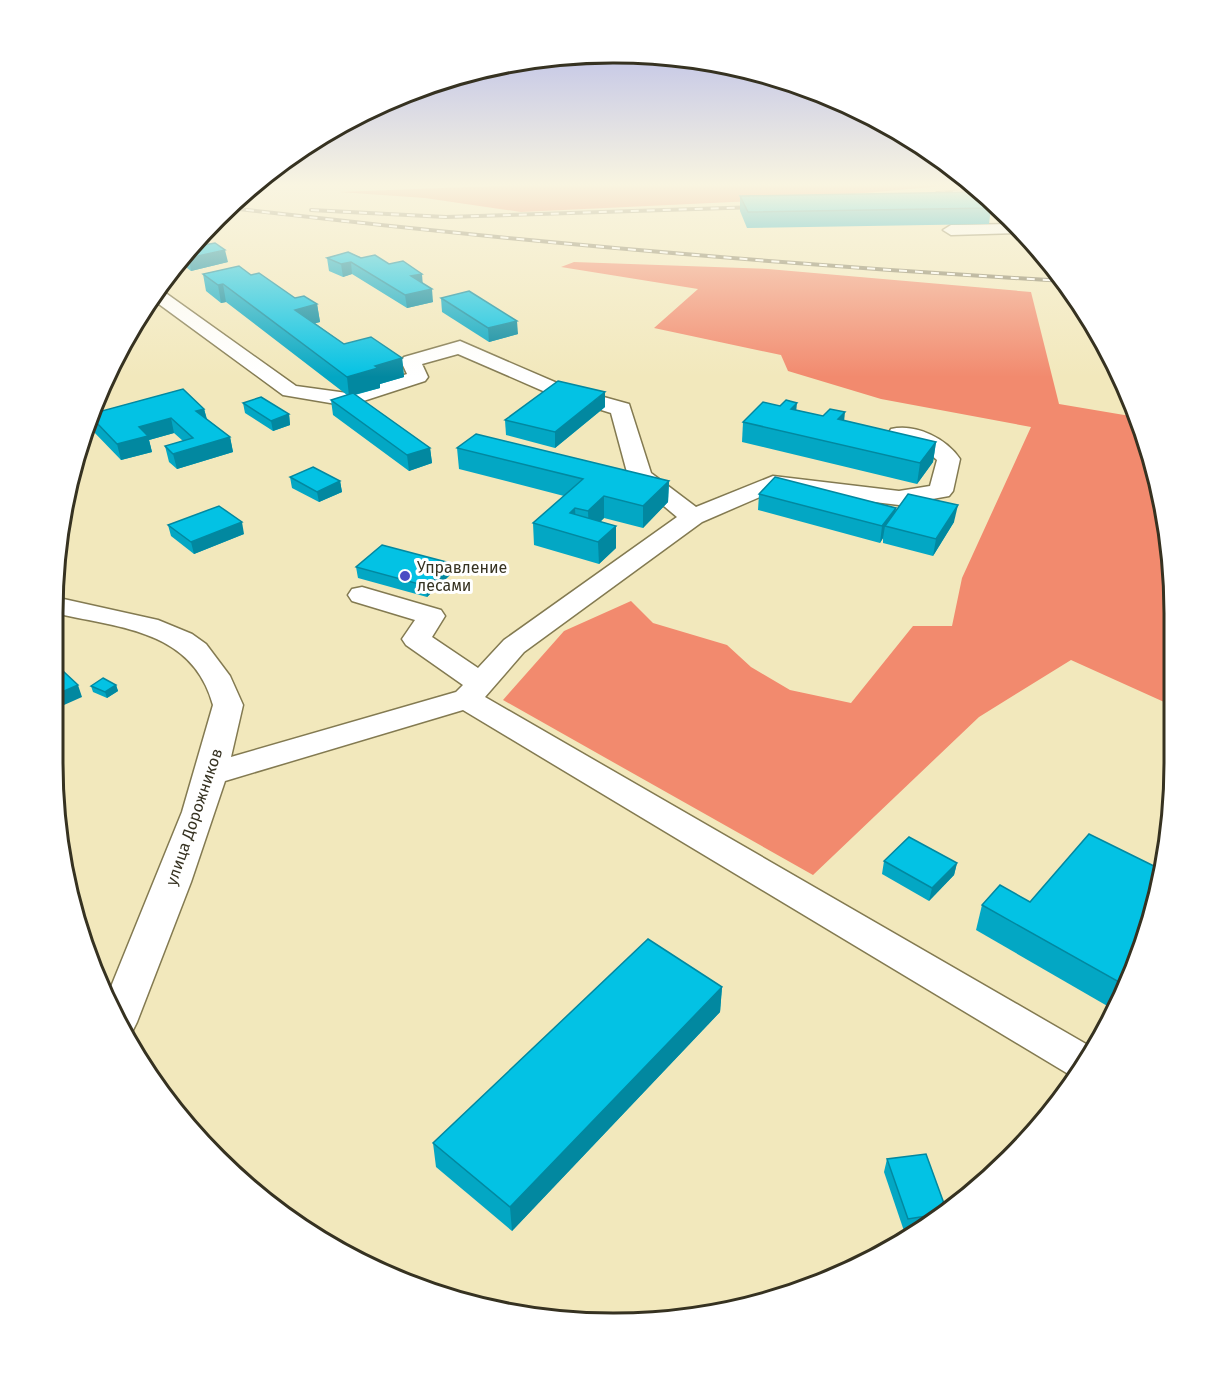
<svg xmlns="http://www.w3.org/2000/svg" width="1227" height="1376" viewBox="0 0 1227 1376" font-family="'Fira Sans',sans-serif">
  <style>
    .forest { fill: #f28a6e }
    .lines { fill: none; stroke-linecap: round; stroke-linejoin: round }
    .minor-casing { stroke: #837a51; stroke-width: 3 }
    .minor { fill: #fff; fill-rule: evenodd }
    .rail-casing { stroke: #827b5f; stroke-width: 4 }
    .rail { stroke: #fff; stroke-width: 2; stroke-dasharray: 8; stroke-linecap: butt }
    .wall { fill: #03a7c4 }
    .shaded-wall { fill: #0288a0 }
    .building { fill: #03c2e4; stroke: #0288a0; stroke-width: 1.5 }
    .poi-dot { fill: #4a4dc3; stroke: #fff; stroke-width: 2 }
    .labels { text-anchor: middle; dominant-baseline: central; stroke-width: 6; stroke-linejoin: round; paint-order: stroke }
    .poi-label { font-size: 16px; fill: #363221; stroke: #fff; text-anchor: start }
    .street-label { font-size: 16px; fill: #363221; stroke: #fff }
    .rim { fill: none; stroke: #363221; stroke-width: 3 }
  </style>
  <rect width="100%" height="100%" fill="#f2e8bc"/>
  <!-- forest -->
  <g class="forest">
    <path d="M541,184H967L796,199L521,212L425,198L339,192Z"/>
    <path d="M574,262L768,269L1031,292L1059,404L1136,417L1155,469L1173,577V706L1071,660L979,717L813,875L503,700L564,631L631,601L653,623L727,645L751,667L790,690L851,703L913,626H952L962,578L1031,427L881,399L788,371L781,355L654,328L698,289L561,267Z"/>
  </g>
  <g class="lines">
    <!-- minor casing -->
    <g class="minor-casing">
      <g id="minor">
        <path d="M1014,224L1022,233L951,235L943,230L951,225Z"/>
        <path d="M160,289L296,386L347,393L407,374L401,361L404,357L460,341L564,386L629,404L651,473L696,507L773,476L899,491L930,486L937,460L921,446L891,439L888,434L891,429C916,423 947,439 960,459L953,491L949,496L899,505L776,490L702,522L524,652L485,697L1093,1048L1075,1078L463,710L225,781L191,882L137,1022L131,1034L126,1036L110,1010L106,999L182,812L213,705C193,631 122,628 59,614V598L158,620L192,634L206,644L230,676L243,705L231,757L456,692L463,685L406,645L402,639L415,620L352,601L348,595L352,589L362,587L441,610L445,616L432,637L478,668L504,640L677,517L628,476L611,413L550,394L458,354L422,364L428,377L425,381L348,406L283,395L152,299Z"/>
      </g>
    </g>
    <!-- minor -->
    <use href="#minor" class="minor"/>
    <!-- rail casing -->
    <g class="rail-casing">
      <g id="rail">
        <path d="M937,193L981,190"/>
        <path d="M971,204H995"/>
        <path d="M230,208C508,241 786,265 1065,281"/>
        <path d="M311,210L446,217L758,207"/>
      </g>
    </g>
    <!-- rail -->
    <use href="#rail" class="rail"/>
  </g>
  <!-- wall -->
  <g class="wall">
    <path d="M740,196L991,208L989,224L747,228L740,211Z"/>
    <path d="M192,243L228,262L191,271L179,262Z"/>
    <path d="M348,252L423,283L433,302L407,308L352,274L343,277L329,271L327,258Z"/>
    <path d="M203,274L251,275L295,298L317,304L320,322L315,323L344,344L402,358L404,377L380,384V388L355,395L430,448L432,463L409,471L333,415L331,400L347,395L226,302L221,303L206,291Z"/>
    <path d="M441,298L518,334L489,342L442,312Z"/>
    <path d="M243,403L289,414L290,425L273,431L245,413Z"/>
    <path d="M605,407L555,448L506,435L505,420Z"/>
    <path d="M204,409L207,419L230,437L233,452L177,469L169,462L165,446L183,441L174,433L149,440L152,452L121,460L92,430V428L98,412Z"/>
    <path d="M796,410L936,442L933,462L917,484L742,442L743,422Z"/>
    <path d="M457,448L669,481L668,502L643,528L604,518L600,522L616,548L599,564L534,545L533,523L564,496L459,469Z"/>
    <path d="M290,477L340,481L342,492L319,502L292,488Z"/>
    <path d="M759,494L896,508L895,512L954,522L933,556L883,543V538L880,543L758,510Z"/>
    <path d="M168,525L244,534L194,554L171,536Z"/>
    <path d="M356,567L451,574L427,597L358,578Z"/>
    <path d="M116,685L118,691L107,698L93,692L91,686Z"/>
    <path d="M884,861L957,863L954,875L929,901L882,874Z"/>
    <path d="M1030,902L1155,907L1116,1011L976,930L982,905Z"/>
    <path d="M722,987L720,1012L512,1231L436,1167L433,1143Z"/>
    <path d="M887,1159L946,1209L916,1229L904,1231L884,1172Z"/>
  </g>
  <!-- shaded-wall -->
  <g class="shaded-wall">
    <path d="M225,250L228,262L191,271L189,258Z"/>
    <path d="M351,262L352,274L343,277L341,264Z"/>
    <path d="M422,274L423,287L411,276Z"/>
    <path d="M223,284L226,302L221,303L218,285Z"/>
    <path d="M432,289L433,302L407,308L405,295Z"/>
    <path d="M317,304L320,322L298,328L295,310Z"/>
    <path d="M517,321L518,334L489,342L488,328Z"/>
    <path d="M402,358L404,377L380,384V388L349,396L347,377L375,366Z"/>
    <path d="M605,392V407L555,448V432Z"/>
    <path d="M797,403L795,423L791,409Z"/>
    <path d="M204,409L208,424L196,411Z"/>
    <path d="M845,412L843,432L838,419Z"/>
    <path d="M289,414L290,425L273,431L271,421Z"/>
    <path d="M171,418L174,433L149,440L152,452L121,460L117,444L139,427Z"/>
    <path d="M230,437L233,452L177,469L173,454Z"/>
    <path d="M936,442L933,462L917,484L920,463Z"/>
    <path d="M430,448L432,463L409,471L407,455Z"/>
    <path d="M340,481L342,492L319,502L317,492Z"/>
    <path d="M669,481L668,502L643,528V506Z"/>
    <path d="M604,496V518L589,533L588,511Z"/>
    <path d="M958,505L954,522L933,556L936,539Z"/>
    <path d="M575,508L576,529L570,534V513Z"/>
    <path d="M896,508L893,524L885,526L883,538L880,543L882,526Z"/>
    <path d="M242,522L244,534L194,554L191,542Z"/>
    <path d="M616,526V548L599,564L598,542Z"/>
    <path d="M450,563L451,574L427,597L426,586Z"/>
    <path d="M78,685L82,697L55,709V695Z"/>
    <path d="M116,685L118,691L107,698L105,692Z"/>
    <path d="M957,863L954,875L929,901L932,888Z"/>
    <path d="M722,987L720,1012L512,1231L510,1207Z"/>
  </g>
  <!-- building -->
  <g class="building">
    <path d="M976,192L991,208L748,212L740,196Z"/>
    <path d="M196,239L204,245L215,243L225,250L189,258L184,254L192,243Z"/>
    <path d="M348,252L361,258L375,255L389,264L403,261L422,274L411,276L432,289L405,295L351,262L341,264L327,258Z"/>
    <path d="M239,266L251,275L259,273L295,298L304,296L317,304L295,310L344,344L371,337L402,358L375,366L378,368L347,377L223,284L218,285L203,274Z"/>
    <path d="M469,291L517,321L488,328L441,298Z"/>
    <path d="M558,381L605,392L555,432L505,420Z"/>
    <path d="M183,389L204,409L196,411L230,437L173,454L165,446L193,438L171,418L139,427L148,436L117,444L95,421L98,412Z"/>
    <path d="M353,393L430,448L407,455L331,400Z"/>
    <path d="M261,397L289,414L271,421L243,403Z"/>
    <path d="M786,400L797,403L791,409L823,416L830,409L845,412L838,419L936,442L920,463L743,422L763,402L780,406Z"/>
    <path d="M476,434L669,481L643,506L604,496L588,511L575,508L570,513L616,526L598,542L533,523L583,479L457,448Z"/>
    <path d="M313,467L340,481L317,492L290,477Z"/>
    <path d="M775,477L896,508L882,526L759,494Z"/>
    <path d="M908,494L958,505L936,539L885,526Z"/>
    <path d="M219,506L242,522L191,542L168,525Z"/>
    <path d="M382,545L450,563L426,586L356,567Z"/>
    <path d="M63,671L78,685L55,695L56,674Z"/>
    <path d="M103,678L116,685L105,692L91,686Z"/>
    <path d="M1089,834L1162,870L1155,907L1126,986L982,905L1000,885L1030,902Z"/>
    <path d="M909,837L957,863L932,888L884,861Z"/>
    <path d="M648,939L722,987L510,1207L433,1143Z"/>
    <path d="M926,1154L946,1209L939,1214L908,1219L887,1159Z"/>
  </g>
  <!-- sky -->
  <linearGradient id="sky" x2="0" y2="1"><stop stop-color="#b0b5e9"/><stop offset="0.49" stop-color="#f9f5e1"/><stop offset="1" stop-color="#f9f5e1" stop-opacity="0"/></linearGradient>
  <rect width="1227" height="377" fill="url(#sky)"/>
  <!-- markers -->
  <circle class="poi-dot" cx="405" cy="576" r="6"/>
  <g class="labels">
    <!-- poi labels -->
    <g class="poi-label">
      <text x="417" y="567">Управление<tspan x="417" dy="18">лесами</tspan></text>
    </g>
    <!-- street labels -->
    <g class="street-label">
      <text transform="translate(194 817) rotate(-71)">улица Дорожников</text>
    </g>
  </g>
  <!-- crop -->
  <path d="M0 0H1227V1376H0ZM613 63H614A550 550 0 0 1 1164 613V763A550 550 0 0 1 614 1313H613A550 550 0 0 1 63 763V613A550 550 0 0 1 613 63Z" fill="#fff" fill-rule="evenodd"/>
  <path class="rim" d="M613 63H614A550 550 0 0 1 1164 613V763A550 550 0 0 1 614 1313H613A550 550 0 0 1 63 763V613A550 550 0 0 1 613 63Z"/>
</svg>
